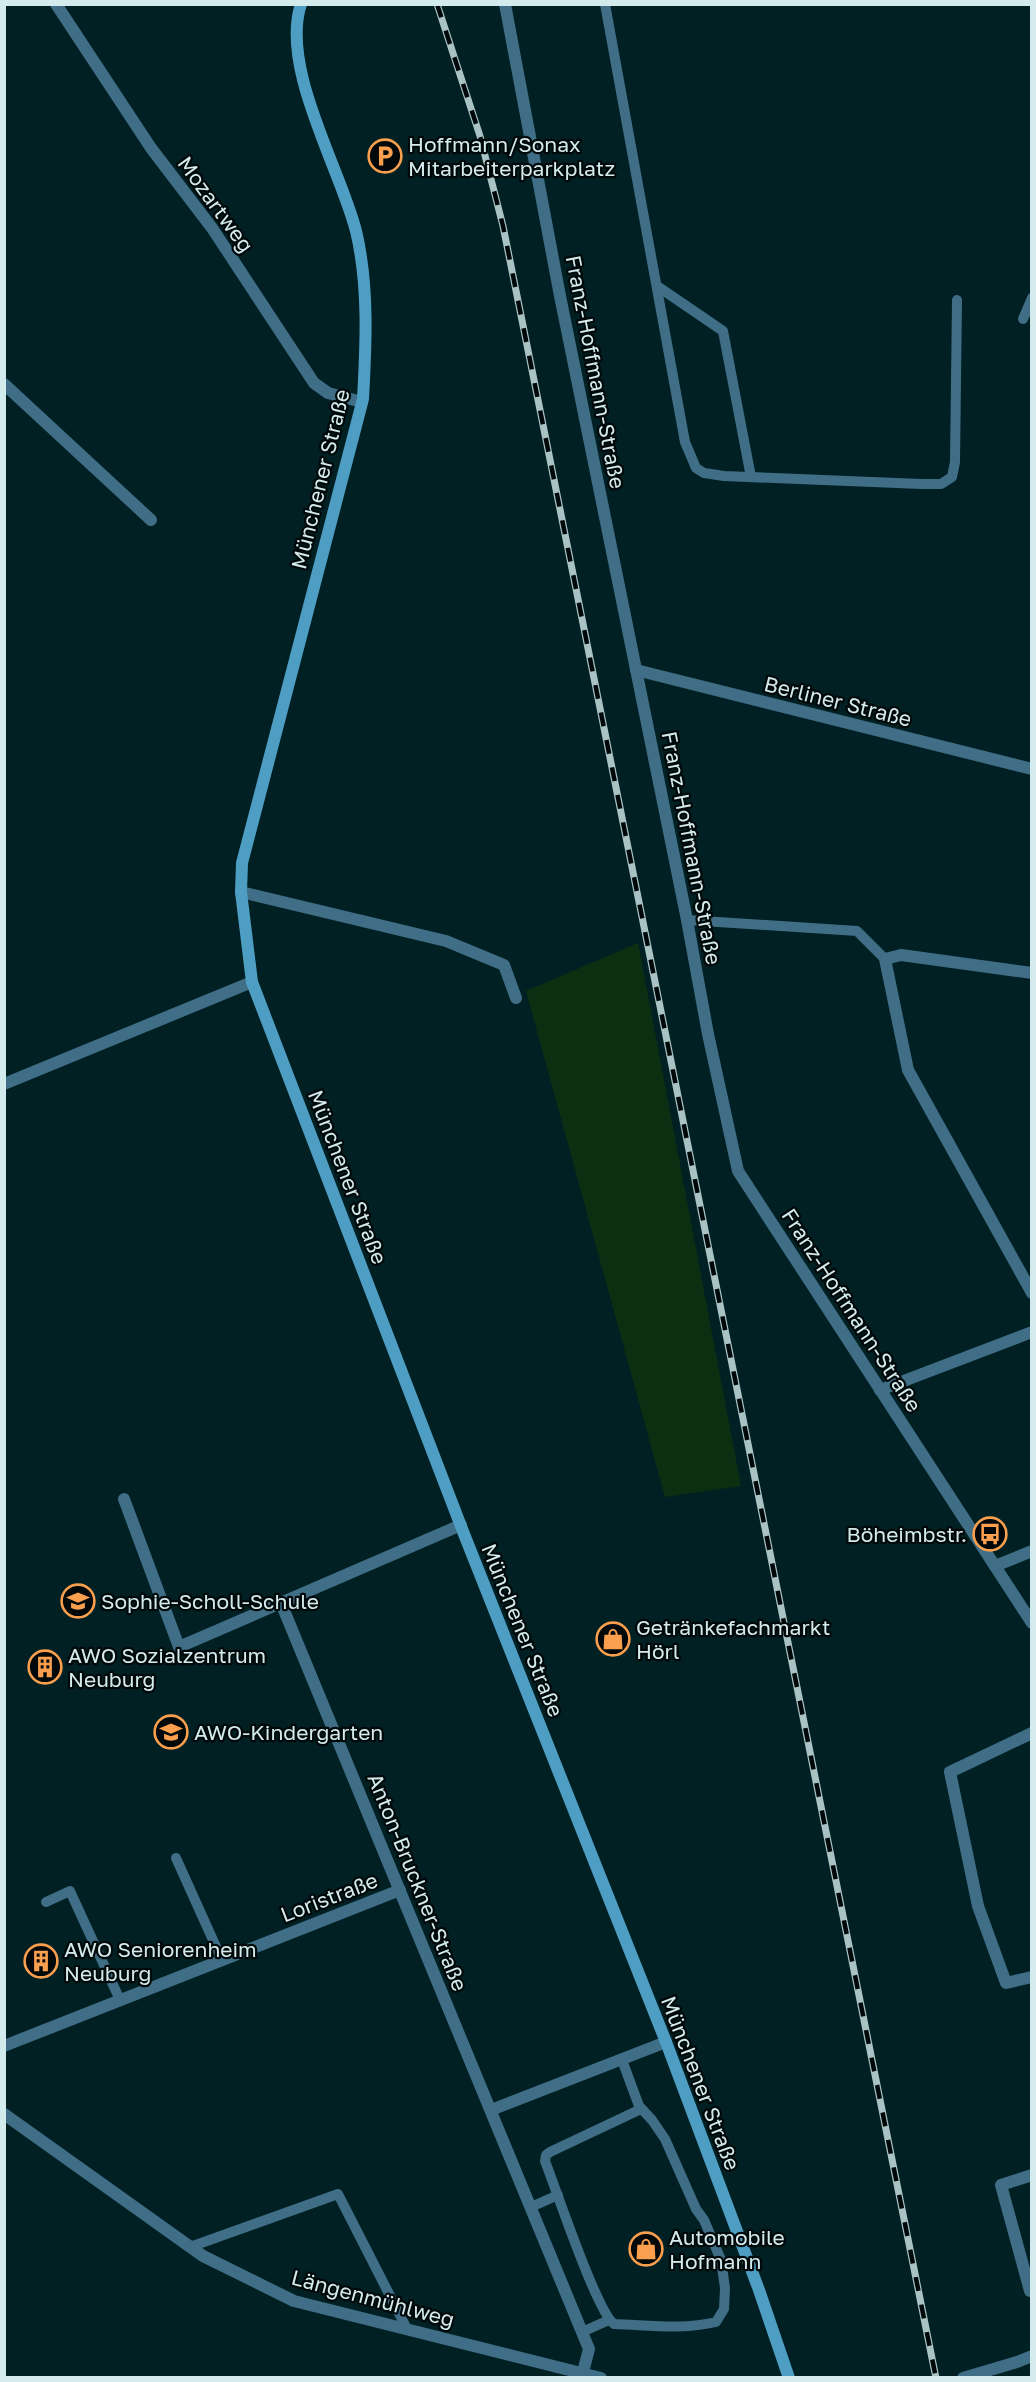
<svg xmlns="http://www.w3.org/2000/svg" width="1036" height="2382" viewBox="0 0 1036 2382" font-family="'Golos Text',sans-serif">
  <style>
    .green { fill: #0d2f11 }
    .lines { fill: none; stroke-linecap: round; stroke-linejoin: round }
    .service { stroke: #3f6e86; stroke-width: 10 }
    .minor { stroke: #3f6e86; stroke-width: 12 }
    .secondary { stroke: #4e9ec4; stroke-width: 12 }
    .rail-casing { stroke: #a9c2c4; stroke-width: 7 }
    .rail { stroke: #00080a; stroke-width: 4.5; stroke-dasharray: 14; stroke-linecap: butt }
    .labels { text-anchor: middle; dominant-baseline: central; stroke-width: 4.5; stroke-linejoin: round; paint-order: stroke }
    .poi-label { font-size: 21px; fill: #d4ebed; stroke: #00080a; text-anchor: start }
    .street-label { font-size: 21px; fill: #d4ebed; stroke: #00080a }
  </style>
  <rect width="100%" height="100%" fill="#002023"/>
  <!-- green -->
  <path class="green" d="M638,943L741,1486L665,1497L526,991Z"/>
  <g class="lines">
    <!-- service -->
    <g class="service">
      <path d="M605,4L685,442L696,468L704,473L724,476L921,484H941L952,477L955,462L957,300"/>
      <path d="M657,286L723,331L751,477"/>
      <path d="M1023,319L1032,298"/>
      <path d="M687,920L857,931L885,959"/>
      <path d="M176,1858L222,1960"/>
      <path d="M46,1902L70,1891L120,2000"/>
      <path d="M622,2060L639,2106L652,2120L665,2139L696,2209L704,2220L721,2260L725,2288L724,2309L716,2322C682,2330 649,2325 614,2324C597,2312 556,2189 545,2161L546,2155L550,2152L641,2109"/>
      <path d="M531,2207L558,2195"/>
      <path d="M190,2247L338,2194L407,2329"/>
      <path d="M582,2332L609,2320"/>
    </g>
    <!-- minor -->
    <g class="minor">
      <path d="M56,4L151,148L212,228L314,383L328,393L362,402"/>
      <path d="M505,4L560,296L687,920L708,1034L738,1171L1032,1623"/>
      <path d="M4,384L151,520"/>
      <path d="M636,670L1032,769"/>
      <path d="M241,892L446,941L504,965L516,998"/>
      <path d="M1032,973L901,955L885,959L908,1070L1032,1293"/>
      <path d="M4,1084L252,982"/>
      <path d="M880,1390L1032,1332"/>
      <path d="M124,1499L179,1647L461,1525"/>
      <path d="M995,1566L1032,1551"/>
      <path d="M281,1603L589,2349L583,2372"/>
      <path d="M1032,1733L950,1772L978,1906L1006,1983L1032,1977"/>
      <path d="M4,2046L400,1890"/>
      <path d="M491,2110L666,2042"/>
      <path d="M4,2114L203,2256L294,2301L601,2378"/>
      <path d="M1030,2291L1001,2185L1032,2175"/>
      <path d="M963,2378L1017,2362L1032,2356"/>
    </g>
    <!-- secondary -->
    <path class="secondary" d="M301,4C280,68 340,168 356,231C369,285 366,345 363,399L242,863L241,892L252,982L464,1534L666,2042L759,2290L789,2378"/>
    <!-- rail casing -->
    <g class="rail-casing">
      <path id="rail" d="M437,4L480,136L503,226L936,2378"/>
    </g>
    <!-- rail -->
    <use href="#rail" class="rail"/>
  </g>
  <!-- icons -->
  <defs>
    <g id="parking-ring" transform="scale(1.725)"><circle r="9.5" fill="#00080a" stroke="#fa9f4e" stroke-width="1.5"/><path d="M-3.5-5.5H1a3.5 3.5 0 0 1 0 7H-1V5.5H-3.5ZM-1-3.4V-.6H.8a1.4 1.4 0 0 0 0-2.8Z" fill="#fa9f4e"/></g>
    <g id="bus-ring" transform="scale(1.725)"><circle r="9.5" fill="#00080a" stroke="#fa9f4e" stroke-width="1.5"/><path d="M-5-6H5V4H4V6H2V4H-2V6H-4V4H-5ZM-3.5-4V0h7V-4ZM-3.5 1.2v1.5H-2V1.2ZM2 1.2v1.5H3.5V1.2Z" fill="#fa9f4e"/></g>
    <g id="school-ring" transform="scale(1.725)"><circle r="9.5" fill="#00080a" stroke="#fa9f4e" stroke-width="1.5"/><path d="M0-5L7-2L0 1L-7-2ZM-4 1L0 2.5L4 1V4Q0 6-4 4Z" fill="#fa9f4e"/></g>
    <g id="shop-ring" transform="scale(1.725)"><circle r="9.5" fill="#00080a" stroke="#fa9f4e" stroke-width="1.5"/><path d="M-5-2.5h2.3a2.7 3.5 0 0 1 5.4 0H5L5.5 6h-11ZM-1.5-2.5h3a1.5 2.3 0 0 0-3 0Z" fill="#fa9f4e"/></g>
    <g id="building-ring" transform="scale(1.725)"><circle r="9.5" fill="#00080a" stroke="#fa9f4e" stroke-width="1.5"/><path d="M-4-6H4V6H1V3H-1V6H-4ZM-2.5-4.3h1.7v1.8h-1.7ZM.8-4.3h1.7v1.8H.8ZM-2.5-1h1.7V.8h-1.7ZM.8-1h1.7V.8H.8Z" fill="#fa9f4e"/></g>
  </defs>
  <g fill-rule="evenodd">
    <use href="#parking-ring" x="385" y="156"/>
    <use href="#bus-ring" x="990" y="1534"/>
    <use href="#school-ring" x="78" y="1601"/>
    <use href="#shop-ring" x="613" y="1639"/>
    <use href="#building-ring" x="45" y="1667"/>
    <use href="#school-ring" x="171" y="1732"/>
    <use href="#building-ring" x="41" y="1961"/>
    <use href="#shop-ring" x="646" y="2249"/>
  </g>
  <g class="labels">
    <!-- poi labels -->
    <g class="poi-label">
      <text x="408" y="144">Hoffmann/Sonax<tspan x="408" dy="24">Mitarbeiterparkplatz</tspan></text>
      <text x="967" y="1534" text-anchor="end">Böheimbstr.</text>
      <text x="101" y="1601">Sophie-Scholl-Schule</text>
      <text x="636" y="1627">Getränkefachmarkt<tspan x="636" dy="24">Hörl</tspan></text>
      <text x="68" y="1655">AWO Sozialzentrum<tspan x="68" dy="24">Neuburg</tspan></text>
      <text x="194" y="1732">AWO-Kindergarten</text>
      <text x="64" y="1949">AWO Seniorenheim<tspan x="64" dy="24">Neuburg</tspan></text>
      <text x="669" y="2237">Automobile<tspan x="669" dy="24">Hofmann</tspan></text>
    </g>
    <!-- street labels -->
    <g class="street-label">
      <text transform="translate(216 204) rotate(54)">Mozartweg</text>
      <text transform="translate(596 372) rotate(79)">Franz-Hoffmann-Straße</text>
      <text transform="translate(320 479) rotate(-76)">Münchener Straße</text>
      <text transform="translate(838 701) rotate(14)">Berliner Straße</text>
      <text transform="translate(692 848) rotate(79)">Franz-Hoffmann-Straße</text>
      <text transform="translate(348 1177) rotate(69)">Münchener Straße</text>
      <text transform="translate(852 1310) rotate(57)">Franz-Hoffmann-Straße</text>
      <text transform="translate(523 1630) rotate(68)">Münchener Straße</text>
      <text transform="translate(418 1882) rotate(68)">Anton-Bruckner-Straße</text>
      <text transform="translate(329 1897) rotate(-21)">Loristraße</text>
      <text transform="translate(701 2083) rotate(69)">Münchener Straße</text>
      <text transform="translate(373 2298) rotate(15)">Längenmühlweg</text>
    </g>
  </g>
  <!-- border -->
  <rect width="1036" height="2382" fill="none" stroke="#d4ebed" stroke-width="12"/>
</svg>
